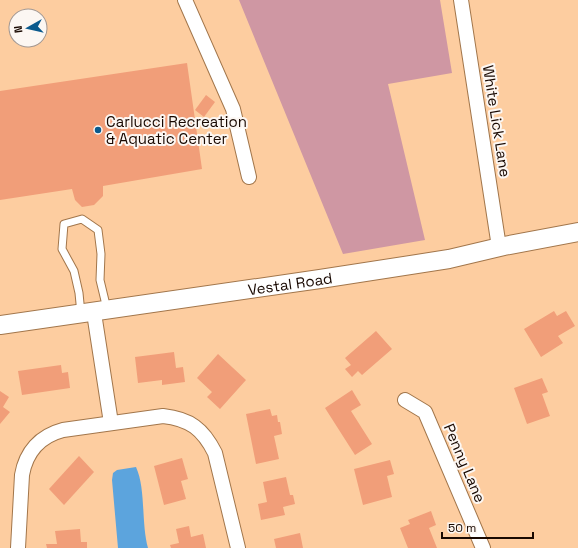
<svg xmlns="http://www.w3.org/2000/svg" width="578" height="548" viewBox="0 0 578 548" font-family="'Space Grotesk',sans-serif">
  <style>
    .green { fill: #cf97a3 }
    .water { fill: #5ca4dd }
    .building { fill: #f19e79 }
    .lines { fill: none; stroke-linecap: round; stroke-linejoin: round }
    .service-casing { stroke: #a2764b; stroke-width: 9 }
    .minor-casing { stroke: #a2764b; stroke-width: 16 }
    .tertiary-casing { stroke: #a2764b; stroke-width: 20 }
    .service { stroke: #fff; stroke-width: 7 }
    .minor { stroke: #fff; stroke-width: 14 }
    .tertiary { stroke: #fff; stroke-width: 18 }
    .poi-dot { fill: #0a5a8d; stroke: #fcf7f3; stroke-width: 1.5 }
    .labels { text-anchor: middle; dominant-baseline: central; stroke-width: 4; stroke-linejoin: round; paint-order: stroke }
    .poi-label { font-size: 15px; fill: #180800; stroke: #fcf7f3; text-anchor: start }
    .street-label { font-size: 15px; fill: #180800; stroke: #fcf7f3 }
  </style>
  <rect width="100%" height="100%" fill="#fdcda0"/>
  <!-- green -->
  <path class="green" d="M239,0H440L452,73L388,84L425,240L343,254Z"/>
  <!-- water -->
  <path class="water" d="M136,467C146,489 141,523 148,548H118L112,480L113,473L117,470Z"/>
  <!-- building -->
  <g class="building">
    <path d="M187,63L202,169L103,186V196L94,205L82,207L75,200L72,189L0,200V91Z"/>
    <path d="M206,95L215,102L204,117L195,110Z"/>
    <path d="M554,311L557,316L566,311L575,326L558,336L563,343L541,357L524,329Z"/>
    <path d="M376,331L392,349L362,375L358,371L352,377L345,369L351,365L345,358Z"/>
    <path d="M174,352L176,368L183,367L185,382L162,385V380L138,383L135,357Z"/>
    <path d="M218,354L246,380L220,409L207,397L212,392L197,378Z"/>
    <path d="M61,365L62,373L68,372L70,388L22,395L18,371Z"/>
    <path d="M542,378L548,392L542,394L550,416L527,424L514,388Z"/>
    <path d="M352,390L361,405L351,411L372,444L355,455L325,408Z"/>
    <path d="M0,391L9,397L3,407L10,412L0,424Z"/>
    <path d="M270,409L272,416L277,415L278,422H280L282,434L274,436L279,459L256,464L246,414Z"/>
    <path d="M79,456L94,472L64,505L49,489Z"/>
    <path d="M182,458L188,479L181,481L186,499L164,505L154,466Z"/>
    <path d="M390,460L394,474L387,476L392,497L363,505L354,469Z"/>
    <path d="M286,477L290,495H293L295,504L283,507L285,515L261,520L258,504L267,502L263,482Z"/>
    <path d="M431,511L436,525L429,528L437,548H408L400,528L410,524L408,520Z"/>
    <path d="M189,526L191,537L203,534L206,548H171L170,545L179,543L176,529Z"/>
    <path d="M80,529L81,542H87V548H47L46,544H57L55,531Z"/>
    <path d="M300,533L303,548H276L274,539Z"/>
  </g>
  <g class="lines">
    <!-- service casing -->
    <g class="service-casing">
      <path id="service" d="M81,314L79,293L74,271L62,249L64,224L82,219L98,230L101,254L100,280L107,309"/>
    </g>
    <!-- minor casing -->
    <g class="minor-casing">
      <g id="minor">
        <path d="M185,0L233,109L249,177"/>
        <path d="M461,0L499,247"/>
        <path d="M94,313L111,423"/>
        <path d="M405,400L425,412L483,548"/>
        <path d="M18,548L22,475C26,452 40,436 63,430L163,416C190,419 203,429 215,453L238,548"/>
      </g>
    </g>
    <!-- tertiary casing -->
    <g class="tertiary-casing">
      <g id="tertiary">
        <path id="s1" d="M0,325L320,279L449,259L504,246L578,232"/>
      </g>
    </g>
    <!-- service -->
    <use href="#service" class="service"/>
    <!-- minor -->
    <use href="#minor" class="minor"/>
    <!-- tertiary -->
    <use href="#tertiary" class="tertiary"/>
  </g>
  <!-- markers -->
  <circle class="poi-dot" cx="98" cy="130" r="4"/>
  <g class="labels">
    <!-- poi labels -->
    <g class="poi-label">
      <text x="106" y="121">Carlucci Recreation<tspan x="106" dy="17">&amp; Aquatic Center</tspan></text>
    </g>
    <!-- street labels -->
    <g class="street-label">
      <text transform="translate(497 121) rotate(81)">White Lick Lane</text>
      <text stroke="none"><textPath href="#s1" startOffset="293">Vestal Road</textPath></text>
      <text transform="translate(465 463) rotate(67)">Penny Lane</text>
    </g>
  </g>
  <!-- north arrow -->
  <g transform="translate(28 28) rotate(262)"><circle r="19" fill="#fcf7f3" stroke="#a19792"/>
  <path d="M0-3L7 15L0 10L-7 15Z" fill="#0a5a8d"/>
  <text y="-6" font-size="11" font-weight="bold" text-anchor="middle" fill="#180800">N</text>
  </g>
  <!-- scale -->
  <path d="M442 532v6h91v-6" fill="none" stroke="#180800" stroke-width="2"/>
  <text x="448" y="532" font-size="12" fill="#180800" stroke="#fcf7f3" stroke-width="3" paint-order="stroke">50 m</text>
</svg>
